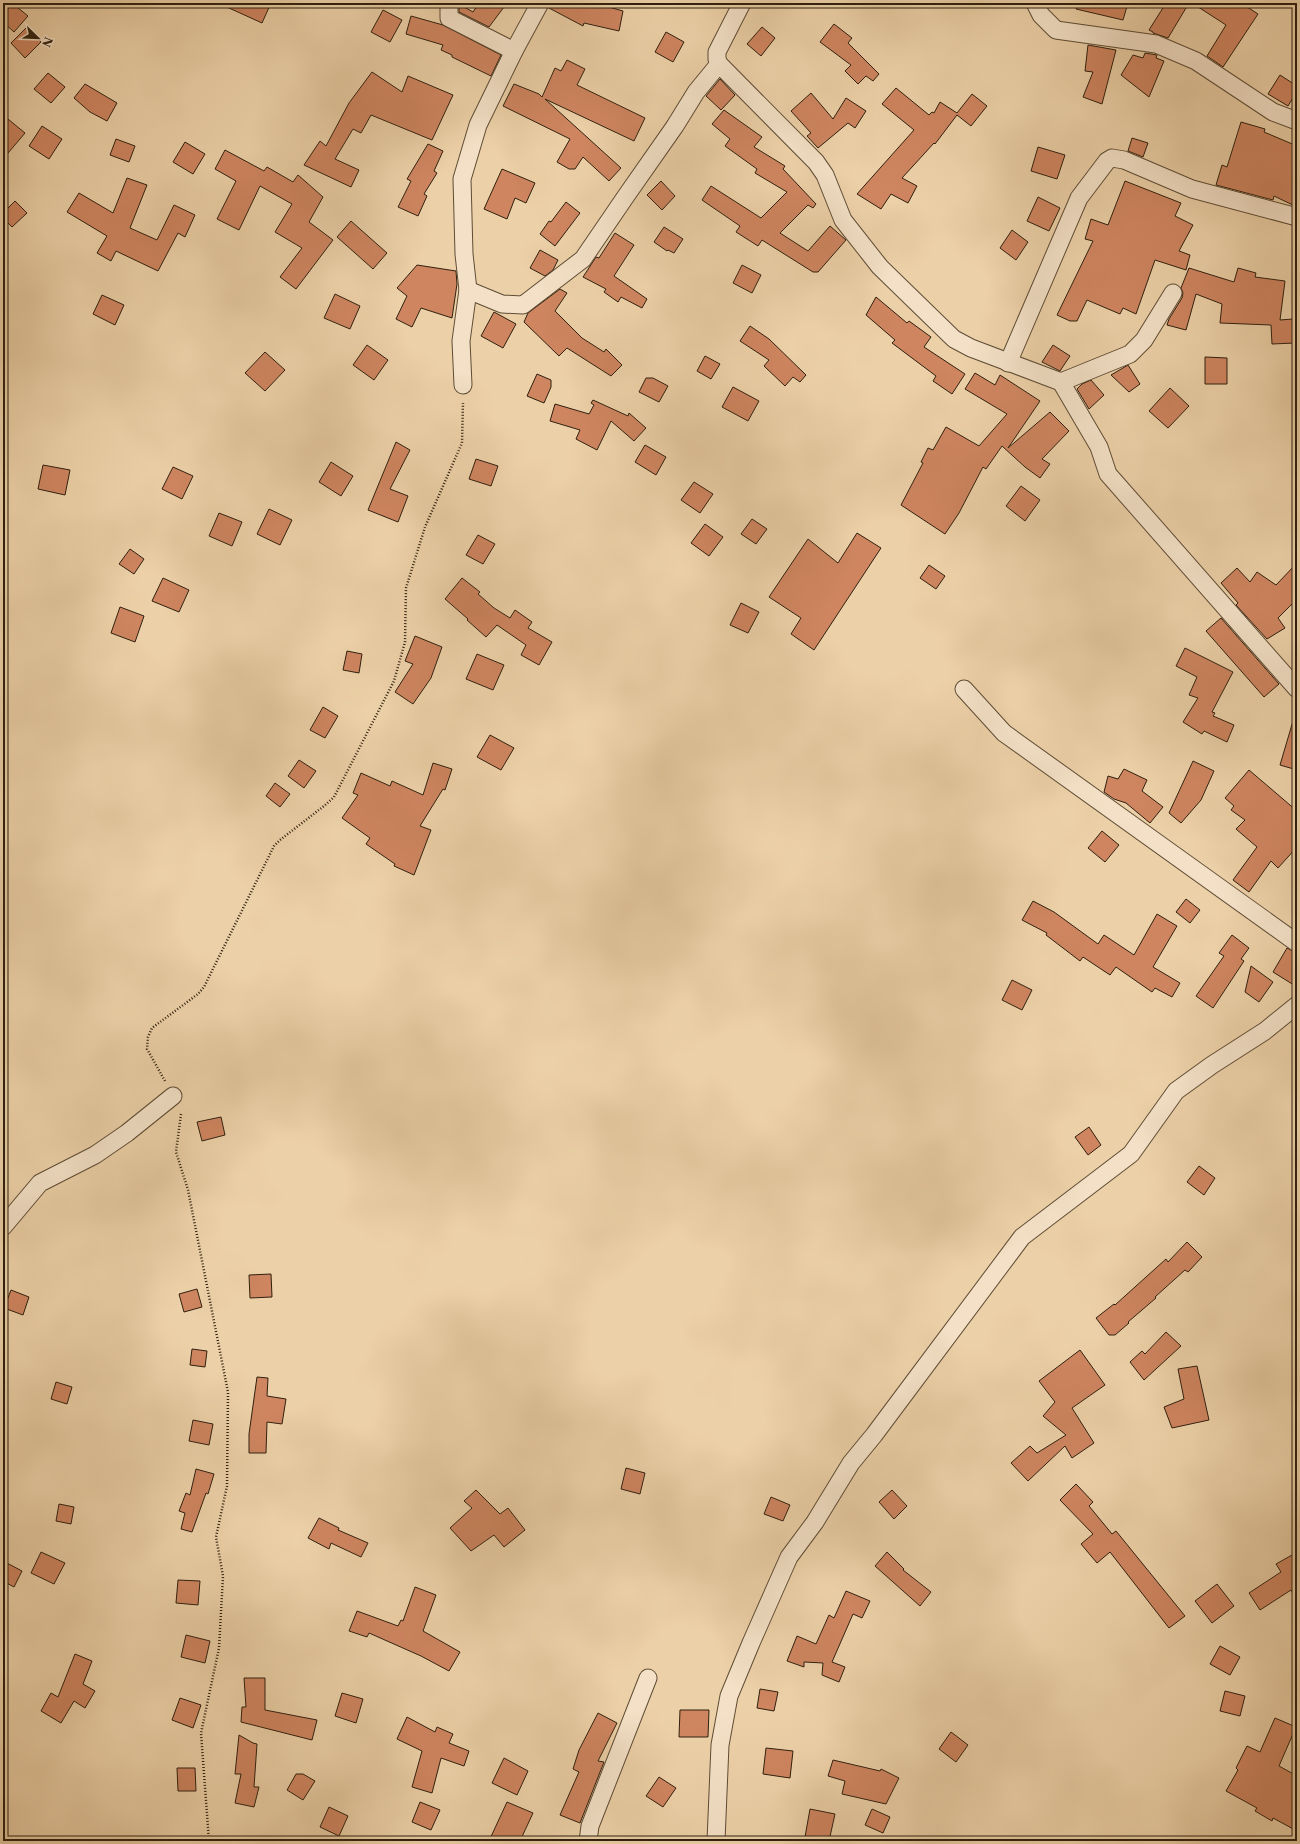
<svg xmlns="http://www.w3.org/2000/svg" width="1300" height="1844" viewBox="0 0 1300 1844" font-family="'Libre Caslon Text',serif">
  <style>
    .building { fill: #ce8560; stroke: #2f200f }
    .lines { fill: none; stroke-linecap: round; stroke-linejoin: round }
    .minor-casing { stroke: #5e4c35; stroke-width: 19 }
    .path { stroke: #2f200f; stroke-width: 2.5; stroke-dasharray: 1 2; stroke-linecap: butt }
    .minor { stroke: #f3e0c6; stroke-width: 17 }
  </style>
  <rect width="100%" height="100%" fill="#ecd0a7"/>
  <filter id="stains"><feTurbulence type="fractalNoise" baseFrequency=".005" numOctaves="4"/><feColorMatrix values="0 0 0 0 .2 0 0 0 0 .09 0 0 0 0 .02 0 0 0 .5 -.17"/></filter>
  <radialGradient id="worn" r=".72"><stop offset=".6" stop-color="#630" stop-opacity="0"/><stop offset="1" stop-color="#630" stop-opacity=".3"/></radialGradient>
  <!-- building -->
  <g class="building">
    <path d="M12,3L28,16L14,32L3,22V13Z"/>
    <path d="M218,3H271L262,23Z"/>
    <path d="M479,3H507L489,27L459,12V4L473,12Z"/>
    <path d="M550,3H595L623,11L619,31L584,23L583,26L549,8Z"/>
    <path d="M1077,3H1128L1123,20L1076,9Z"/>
    <path d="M1166,3H1189L1168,38L1153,33V32L1149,30Z"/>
    <path d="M1192,3H1241L1258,14L1223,67L1207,56L1226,25Z"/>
    <path d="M383,10L402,20L390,42L371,32Z"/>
    <path d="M411,16L443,25L501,55L491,76L452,57V55L441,50L443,45L406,34Z"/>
    <path d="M834,24L852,38L848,43L879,74L873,81L866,76L858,84L845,71L851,65L820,42Z"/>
    <path d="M27,27L41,42L25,58L11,43Z"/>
    <path d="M762,27L775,38L761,56L747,44Z"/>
    <path d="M666,32L684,42L673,62L655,52Z"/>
    <path d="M1088,45L1116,50L1102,104L1083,97L1093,72L1085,71Z"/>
    <path d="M1145,53L1157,55L1156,58L1164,61L1149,97L1121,75L1133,55L1143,58Z"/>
    <path d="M567,60L585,69L577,85L645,118L634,141L545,99L621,168L609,181L583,157L575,169H569L557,162L570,139L503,106L514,84L539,94L542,97L555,68L561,71Z"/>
    <path d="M372,72L402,92L408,76L453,95L432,140L371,115L361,133L353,129L335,159L359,170L351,187L304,165L320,141L326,146L349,103Z"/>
    <path d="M48,73L65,87L51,103L34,89Z"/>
    <path d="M1280,75L1297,86V91L1288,106L1268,94Z"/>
    <path d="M720,79L735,95L721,110L706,96Z"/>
    <path d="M85,84L117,103L107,121L90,112L74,98Z"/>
    <path d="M896,88L929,115L932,112L934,113L940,102L957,113L972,94L987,106L971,126L957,115L935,144L934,143L902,178L917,186L908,203L891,194L881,209L857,194L914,130L882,104Z"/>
    <path d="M811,93L833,119L846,98L866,111L855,128L848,123L818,148L807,136L811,133L791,111Z"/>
    <path d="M724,110L762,137L754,147L785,166L783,169L816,204L813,208L808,205L780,233L808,251L830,226L846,240L818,272H813L762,240L758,246L736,232L740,226L702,200L711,186L761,218L787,192L755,173L757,169L725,146L730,139L712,124Z"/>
    <path d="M3,115L25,133L3,159Z"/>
    <path d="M1241,122L1265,129L1264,132L1297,146V207L1274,196L1273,200L1216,185L1222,165L1227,167Z"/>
    <path d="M42,126L62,139L49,159L29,146Z"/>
    <path d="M1132,138L1148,143L1143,157L1128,151Z"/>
    <path d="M116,139L135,146L129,162L110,155Z"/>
    <path d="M185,142L205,154L193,174L173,162Z"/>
    <path d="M428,144L443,151L434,171L437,173L424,194L427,196L418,216L398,207L411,181L407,179Z"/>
    <path d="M1038,147L1065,155L1057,179L1031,171Z"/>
    <path d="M225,150L264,171L267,167L293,182L298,175L323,197L309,222L333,240L296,289L280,277L302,248L275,232L292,204L260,186L239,230L217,219L236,181L215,169Z"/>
    <path d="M502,169L535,183L526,203L515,198L507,219L484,209Z"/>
    <path d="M127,178L147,185L130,228L157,240L174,205L195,215L185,237L178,233L158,271L116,251L111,261L97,253L107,236L67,212L79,193L113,213Z"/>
    <path d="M661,181L675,196L662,210L647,195Z"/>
    <path d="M1125,181L1181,203L1175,216L1193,225L1179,251L1190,255L1186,270L1155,260L1136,314L1123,308L1120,314L1087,300L1077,321H1070L1057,315L1093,241L1085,239L1091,219L1108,225Z"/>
    <path d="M1038,197L1060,208L1049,231L1027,221Z"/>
    <path d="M15,201L27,213L12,227L3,218V213Z"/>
    <path d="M566,202L580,213L555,246L540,234L549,221L551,222Z"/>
    <path d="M351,221L387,253L373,269L337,237Z"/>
    <path d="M664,227L683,239L674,253L668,250L667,251L654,242Z"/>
    <path d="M1012,230L1028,242L1016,260L1000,248Z"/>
    <path d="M615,233L634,245L614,276L647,299L642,308L621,297L618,302L604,292L606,289L583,277L596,257L599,258Z"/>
    <path d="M540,250L558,260L553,270L545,276L530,268Z"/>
    <path d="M417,265L456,271L457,284L452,318L421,308L412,327L396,319L407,296L397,288Z"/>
    <path d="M742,265L761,275L752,293L733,283Z"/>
    <path d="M1189,268L1234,282L1238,268L1256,273L1255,277L1285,281L1280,320L1293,319L1295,343L1272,344L1271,325L1220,323L1222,304L1196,294L1186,330L1167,325L1169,319L1182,298L1183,293L1181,288Z"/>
    <path d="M560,289L567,293L555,311L582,338L604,352L606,349L622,365L611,376L567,348L559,356L524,322L528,313Z"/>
    <path d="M335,294L360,306L350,329L324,318Z"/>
    <path d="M102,295L124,305L115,325L93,314Z"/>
    <path d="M876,297L907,323L909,321L931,337L924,347L965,374L952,394L933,381L936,376L892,343L895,340L866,315Z"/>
    <path d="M494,312L516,324L503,348L481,336Z"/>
    <path d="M750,326L769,339L806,375L800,382L793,377L785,386L764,366L769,360L740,341Z"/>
    <path d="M367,345L388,360L374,380L353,365Z"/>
    <path d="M1053,345L1070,356L1060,371L1042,362Z"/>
    <path d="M265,352L285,370L265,391L245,373Z"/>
    <path d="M705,356L720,364L711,379L697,371Z"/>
    <path d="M1205,357L1227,358V384H1205Z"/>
    <path d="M1128,365L1140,384L1129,392L1111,375Z"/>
    <path d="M975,373L995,385L1000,375L1040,401L1008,448L1050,412L1069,431L1042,459L1050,464L1040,478L1025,467L1002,446L986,469L983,467L959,513L945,534L901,505L923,463L921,462L928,448L933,450L946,427L979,446L1007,414L965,389Z"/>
    <path d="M537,374L551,380V387L544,403L527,396Z"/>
    <path d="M646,378H653L668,386L659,402L639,392Z"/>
    <path d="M1091,380L1104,395L1089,409L1077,389L1082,384Z"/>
    <path d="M733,387L759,401L748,421L722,407Z"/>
    <path d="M1170,388L1189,406L1168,428L1149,411Z"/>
    <path d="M593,400L628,416L629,413L646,428L634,441L611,421L597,450L576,439L580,430L550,421L555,404L589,414L594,405L591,403Z"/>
    <path d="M396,442L410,450L390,489L408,496L398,522L368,510Z"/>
    <path d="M645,445L666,457L656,475L635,462Z"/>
    <path d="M476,459L498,466L491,486L469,479Z"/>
    <path d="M331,462L353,476L341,496L319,482Z"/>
    <path d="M43,465L70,470L65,495L38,489Z"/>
    <path d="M173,467L193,476L182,499L162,489Z"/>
    <path d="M694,482L713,494L700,513L681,500Z"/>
    <path d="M1021,486L1040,500L1025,521L1006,506Z"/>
    <path d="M269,509L292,520L280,545L257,534Z"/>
    <path d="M219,513L242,522L232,546L209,536Z"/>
    <path d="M752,519L767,529L756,544L741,534Z"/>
    <path d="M705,524L723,537L709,556L691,543Z"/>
    <path d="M857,533L881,548L814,650L791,634L801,618L769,597L808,539L838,563Z"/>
    <path d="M478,535L495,544L483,564L466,555Z"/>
    <path d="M130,549L144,559L134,574L119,564Z"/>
    <path d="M1297,563V599L1278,618L1285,628L1267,639L1236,605L1238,603L1221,583L1237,568L1250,582L1257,572L1276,585Z"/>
    <path d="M929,565L945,576L936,589L920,578Z"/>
    <path d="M163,578L189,590L179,612L152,601Z"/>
    <path d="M462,578L480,592L478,594L494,608L510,618L515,610L532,622L528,628L552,642L539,665L521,655L526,645L497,625L486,637L467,620L468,619L445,599Z"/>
    <path d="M741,603L759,612L748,633L730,625Z"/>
    <path d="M120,607L144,616L135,642L111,633Z"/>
    <path d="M1221,618L1279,684L1264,697L1206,631Z"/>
    <path d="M415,636L442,647L431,678L413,704L395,692L413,664L405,661Z"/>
    <path d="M1185,648L1233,672L1212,712L1215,713L1213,716L1234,725L1227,742L1204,731L1202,734L1183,722L1198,698L1189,695L1197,677L1176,666Z"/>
    <path d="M347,651L362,654L359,673L343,670Z"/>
    <path d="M477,654L504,665L493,690L466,679Z"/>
    <path d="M323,707L338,716L325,738L310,730Z"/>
    <path d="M1293,721L1297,722V770L1280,765Z"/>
    <path d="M490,735L514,748L501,770L477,757Z"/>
    <path d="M299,760L316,771L304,788L288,776Z"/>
    <path d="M1193,761L1214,771L1201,800L1181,823L1169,813Z"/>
    <path d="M433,763L452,769L445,790L443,789L420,826L431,830L414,875L394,866L395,864L366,844L370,838L342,818L358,795L353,793L361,773L390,786L392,781L423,795Z"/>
    <path d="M1124,769L1147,780L1142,791L1163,807L1150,823L1126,803L1114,799L1104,792L1108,776L1118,779Z"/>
    <path d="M1249,770L1297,811V847L1278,868L1271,861L1249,892L1233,880L1257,847L1236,829L1245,820L1231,810L1234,806L1225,798Z"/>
    <path d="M275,783L290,794L280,807L266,796Z"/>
    <path d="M1102,831L1119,845L1105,862L1088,848Z"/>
    <path d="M1186,899L1200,910L1190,923L1176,912Z"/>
    <path d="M1033,901L1054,912L1098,944L1104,935L1134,955L1157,914L1177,926L1153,967L1180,983L1172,997L1155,988L1152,992L1116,967L1110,975L1083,957L1080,961L1046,935L1047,933L1022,920Z"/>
    <path d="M1232,935L1249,948L1241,959L1244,961L1213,1008L1196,996L1224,956L1219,953Z"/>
    <path d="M1287,948L1297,953V987L1273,972Z"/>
    <path d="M1251,966L1273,982L1259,1002L1245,992Z"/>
    <path d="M1012,980L1032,990L1022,1010L1002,1000Z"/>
    <path d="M221,1117L225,1135L202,1141L197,1122Z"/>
    <path d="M1089,1127L1101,1145L1088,1155L1075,1137Z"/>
    <path d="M1199,1166L1215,1178L1204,1195L1187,1182Z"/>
    <path d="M1187,1242L1202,1257L1188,1272L1185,1270L1155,1297L1156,1298L1128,1322L1129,1323L1115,1335H1109L1096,1318L1114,1304L1115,1305L1166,1259L1168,1262Z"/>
    <path d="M271,1274L272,1297L250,1298L249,1275Z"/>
    <path d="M197,1289L202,1307L184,1312L179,1294Z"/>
    <path d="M11,1290L29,1297L23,1315L4,1308Z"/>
    <path d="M1166,1332L1181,1346L1144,1380L1130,1362L1142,1351L1145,1354Z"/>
    <path d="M192,1349L207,1351L205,1367L190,1365Z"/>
    <path d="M1080,1350L1105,1385L1072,1408L1094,1443L1072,1458L1065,1446L1028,1481L1011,1463L1030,1446L1037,1453L1066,1435L1043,1416L1055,1402L1039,1381Z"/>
    <path d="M1197,1366L1209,1420L1172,1428L1164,1407L1184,1399L1178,1369Z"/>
    <path d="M257,1377L268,1378L267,1396L286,1399L282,1424L267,1422L266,1453H249V1434Z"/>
    <path d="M56,1382L72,1387L67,1404L51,1399Z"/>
    <path d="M193,1420L213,1424L209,1445L189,1441Z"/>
    <path d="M626,1468L645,1473L640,1494L621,1489Z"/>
    <path d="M196,1469L214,1474L208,1494L206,1493L192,1532L181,1529L185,1513L179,1511L186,1493L190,1495Z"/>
    <path d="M1076,1484L1093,1502L1089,1506L1112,1534L1116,1531L1185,1616L1169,1628L1110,1552L1097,1563L1081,1544L1093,1534L1060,1500Z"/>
    <path d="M476,1490L500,1514L508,1508L525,1530L504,1547L494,1535L471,1551L450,1528L472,1508L464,1501Z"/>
    <path d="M892,1490L907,1506L894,1519L879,1502Z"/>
    <path d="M771,1497L790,1505L783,1521L764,1514Z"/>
    <path d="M59,1504L74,1507L71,1524L56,1521Z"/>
    <path d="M319,1518L339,1528L338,1530L368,1543L361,1557L331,1543L329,1549L308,1538Z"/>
    <path d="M41,1552L65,1563L54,1584L31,1573Z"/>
    <path d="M887,1552L904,1569L903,1570L931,1592L920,1606L875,1566Z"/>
    <path d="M1292,1555L1297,1561V1601L1291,1590L1260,1610L1249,1593L1281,1572L1276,1564Z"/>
    <path d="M3,1561L22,1571L14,1587L3,1581Z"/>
    <path d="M178,1580L200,1581L198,1605L176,1603Z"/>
    <path d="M1217,1584L1234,1606L1212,1623L1195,1601Z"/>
    <path d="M415,1587L436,1595L423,1631L460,1652L449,1671L421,1656L369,1633L367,1637L349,1631L357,1611L398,1626L401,1620L403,1621Z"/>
    <path d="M846,1591L870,1601L862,1618L853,1614L832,1662L845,1667L839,1682L822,1675L823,1663L804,1662V1667L787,1661L797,1636L816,1644L829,1615L834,1618Z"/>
    <path d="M186,1635L210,1641L205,1663L181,1657Z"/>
    <path d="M1220,1646L1240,1657L1230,1675L1210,1664Z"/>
    <path d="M75,1654L92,1661L83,1684L95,1691L85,1708L74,1701L61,1723L41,1711L51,1693L58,1697Z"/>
    <path d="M244,1678H265V1710L317,1720L312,1740L241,1722L242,1707H246Z"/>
    <path d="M760,1689L778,1692L774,1711L757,1708Z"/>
    <path d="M1225,1691L1245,1696L1240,1716L1220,1711Z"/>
    <path d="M342,1693L363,1699L356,1723L335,1716Z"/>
    <path d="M180,1698L201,1705L193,1728L172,1720Z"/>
    <path d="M680,1710H709L708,1737H679Z"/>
    <path d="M598,1713L617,1723L598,1761L604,1762L580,1823L560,1815L579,1772L573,1769L579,1750Z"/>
    <path d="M407,1717L435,1732L437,1727L453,1734L449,1743L469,1751L464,1766L441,1758L432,1793L412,1787L422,1751L397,1739Z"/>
    <path d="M1275,1718L1296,1727L1279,1766L1297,1776V1831L1273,1818L1272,1821L1255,1811L1257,1808L1226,1791L1238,1770L1236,1768L1247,1746L1260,1752Z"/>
    <path d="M951,1732L968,1745L956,1762L939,1749Z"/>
    <path d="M239,1735L253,1743L257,1744L254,1787H259L254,1807L235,1803L241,1774H235Z"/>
    <path d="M766,1748L793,1751L790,1778L763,1774Z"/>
    <path d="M504,1758L528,1771L517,1795L492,1783Z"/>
    <path d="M833,1760L880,1771L881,1769L899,1778L886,1804L842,1794L845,1781L828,1776Z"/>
    <path d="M177,1768H195L196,1791H178Z"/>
    <path d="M296,1774H303L315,1781L303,1800L287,1790Z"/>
    <path d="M659,1777L676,1788L663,1807L646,1796Z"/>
    <path d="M420,1802L440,1810L431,1830L412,1822Z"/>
    <path d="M507,1802L533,1813L520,1841H489Z"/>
    <path d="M329,1807L348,1816L339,1836L320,1827Z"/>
    <path d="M810,1809L835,1814L829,1841L805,1837Z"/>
    <path d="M872,1809L890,1817L883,1833L865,1825Z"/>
  </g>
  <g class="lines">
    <!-- minor casing -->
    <g class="minor-casing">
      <g id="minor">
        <path d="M449,3V18L514,51"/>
        <path d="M742,3L717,52V59L719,64L816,162L825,175L843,220L880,267L954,339L971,348L1061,382L1130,354L1144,340L1173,293"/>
        <path d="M1035,3L1041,15L1056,30L1156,44L1196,61L1273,112L1297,121"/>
        <path d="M468,290L502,304L523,305L583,259L626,196L675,126L696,92L719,64"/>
        <path d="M1008,363L1079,198L1107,161L1112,158L1124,160L1192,189L1297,217"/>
        <path d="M1061,382L1099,447L1108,474L1297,689"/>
        <path d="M463,385L461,341L468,290L464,254L462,179L478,125L514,51L540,3"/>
        <path d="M964,689L1004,733L1297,943"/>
        <path d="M3,1227L40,1183L95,1155L127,1133L173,1096"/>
        <path d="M588,1841L590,1826L648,1678"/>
        <path d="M716,1841L720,1745L729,1696L751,1643L789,1557L815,1522L851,1463L874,1435L1022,1237L1131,1154L1176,1091L1212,1065L1265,1031L1297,1005"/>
      </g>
    </g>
    <!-- path -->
    <g class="path">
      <path d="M165,1081L147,1049L148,1037L152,1028L198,994L204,987L274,846L280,840L324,806L334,797L394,681L405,642L406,588L425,527L462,443L463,403"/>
      <path d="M181,1114L176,1152L188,1190L228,1392L227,1486L216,1537L223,1576L219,1648L201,1733L209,1841"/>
    </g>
    <!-- minor -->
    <use href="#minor" class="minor"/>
  </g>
  <!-- margin -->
  <rect width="1300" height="1844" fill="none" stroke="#ecd0a7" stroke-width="16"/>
  <rect x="4" y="4" width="1292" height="1836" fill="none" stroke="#2f200f" stroke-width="2"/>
  <rect x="8" y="8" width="1284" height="1828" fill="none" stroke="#2f200f"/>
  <!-- north arrow -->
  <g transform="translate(38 38) rotate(113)" stroke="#f3e0c6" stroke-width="3" paint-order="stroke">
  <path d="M0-3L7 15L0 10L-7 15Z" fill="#2f200f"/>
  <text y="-6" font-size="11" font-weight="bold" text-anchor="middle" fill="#2f200f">N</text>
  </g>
  <rect width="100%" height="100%" filter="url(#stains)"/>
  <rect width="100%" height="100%" fill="url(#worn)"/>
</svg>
